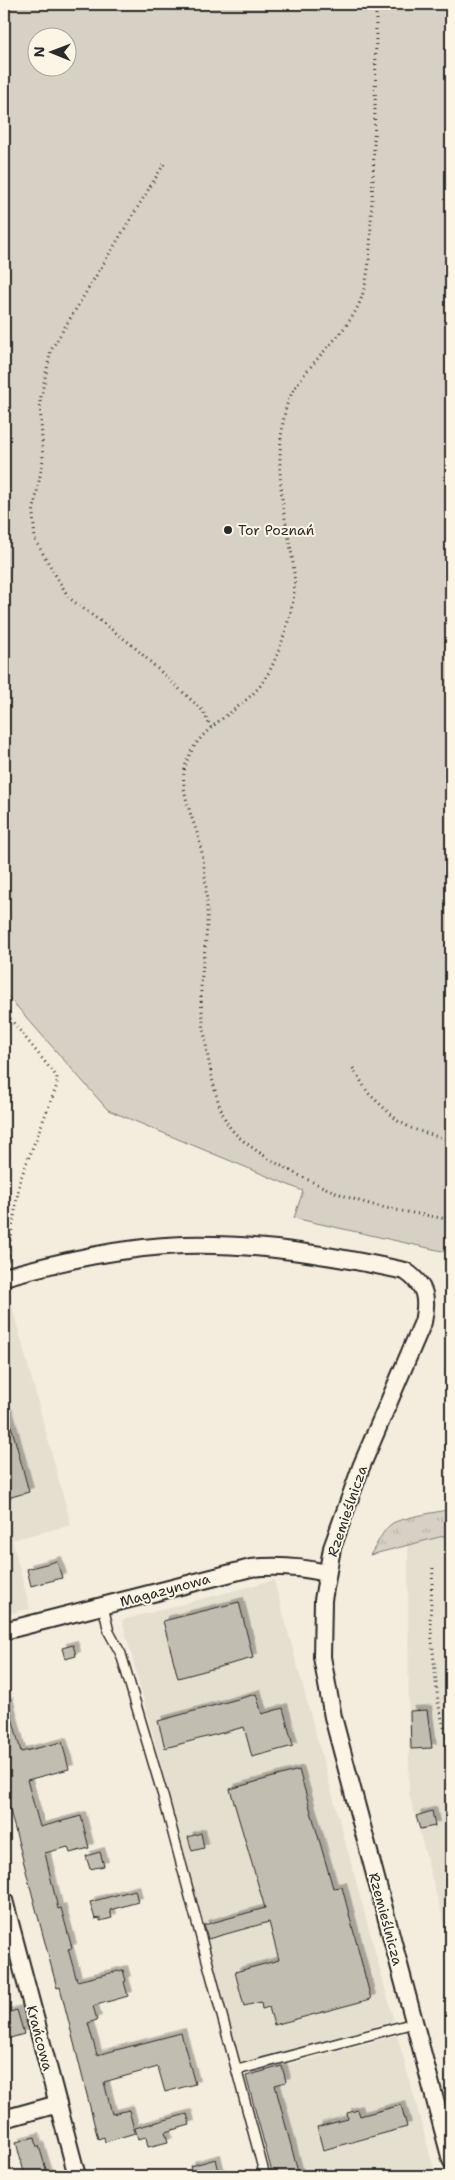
<svg xmlns="http://www.w3.org/2000/svg" width="455" height="2180" viewBox="0 0 455 2180" font-family="'Shantell Sans',sans-serif">
  <style>
    .built { fill: #e5dfd0 }
    .grass { fill: url(#grass-tufts); stroke: #807e78 }
    .pitch { fill: #d6d1c4; stroke: #807e78; fill-rule: evenodd }
    .building { fill: #c2bdb1; stroke: #2b2b2b; filter: url(#shadow) }
    .lines { fill: none; stroke-linecap: round; stroke-linejoin: round }
    .service-casing { stroke: #2b2b2b; stroke-width: 12 }
    .minor-casing { stroke: #2b2b2b; stroke-width: 20 }
    .path { stroke: #2b2b2b; stroke-width: 3; stroke-dasharray: 1 4; stroke-linecap: butt }
    .service { stroke: #fcf5e5; stroke-width: 9 }
    .minor { stroke: #fcf5e5; stroke-width: 16 }
    .poi-dot { fill: #2b2b2b; stroke: #fcf5e5; stroke-width: 2 }
    .labels { text-anchor: middle; dominant-baseline: central; stroke-width: 4; stroke-linejoin: round; paint-order: stroke }
    .poi-label { font-size: 14px; fill: #2b2b2b; stroke: #fcf5e5; text-anchor: start }
    .street-label { font-size: 14px; fill: #2b2b2b; stroke: #fcf5e5 }
  </style>
  <defs>
    <pattern id="grass-tufts" width="24" height="20" patternUnits="userSpaceOnUse" patternTransform="scale(1.25)"><rect width="24" height="20" fill="#d6d1c4"/><path d="M3 7l-1-3M5 7V3M7 7l1-3M15 17l-1-3M17 17v-4M19 17l1-3" fill="none" stroke="#b8b4a9"/></pattern>
    <filter id="shadow"><feDropShadow dx="4.5" dy="-4.5" stdDeviation="0" flood-color="#0004"/></filter>
  </defs>
  <rect width="100%" height="100%" fill="#f4edde"/>
  <filter id="ink" filterUnits="userSpaceOnUse"><feTurbulence type="fractalNoise" baseFrequency=".02" numOctaves="2"/><feDisplacementMap in="SourceGraphic" scale="10" xChannelSelector="R" yChannelSelector="G"/><feConvolveMatrix kernelMatrix="1 2 1 2 8 2 1 2 1" color-interpolation-filters="sRGB"/></filter>
  <g filter="url(#ink)">
    <!-- built -->
    <g class="built">
      <path d="M12,1306L71,1525L12,1540L30,1609L10,1613L6,1605H4V1308Z"/>
      <path d="M451,1534V1949L409,1793L408,1545Z"/>
      <path d="M274,1580L394,2021L241,2063L122,1620Z"/>
      <path d="M397,2035L436,2176H273L246,2076Z"/>
    </g>
    <!-- grass -->
    <path class="grass" d="M451,1509V1534L370,1555C377,1545 382,1532 390,1525C397,1518 439,1512 451,1509Z"/>
    <!-- pitch -->
    <path class="pitch" d="M4,4H451V1253L294,1218L303,1191L108,1110L4,992ZM38,38H68V68H38Z"/>
    <!-- building -->
    <g class="building">
      <path d="M8,1414L29,1492L4,1499V1415Z"/>
      <path d="M57,1561L62,1578L31,1586L27,1569Z"/>
      <path d="M239,1602L253,1658L178,1678L163,1621Z"/>
      <path d="M73,1645L76,1656L65,1659L62,1648Z"/>
      <path d="M256,1694L262,1714L283,1708L293,1746L252,1757L244,1727L165,1748L158,1721Z"/>
      <path d="M8,1702L21,1752L62,1742L69,1769L27,1780L40,1827L81,1816L89,1848L70,1853L68,1847L45,1853L58,1909L61,1908L72,1948L68,1949L77,1981L123,1970L126,1981L124,1982L128,1996L93,2006L97,2020L88,2023L97,2055L181,2033L195,2084L165,2092L158,2067L104,2082L112,2114L129,2110L135,2133L105,2142L104,2137L98,2139L60,1987L57,1988L4,1788V1703Z"/>
      <path d="M427,1710L432,1748L411,1749L410,1711Z"/>
      <path d="M299,1770L333,1888L342,1887L371,1999L274,2025L269,2007L262,2009L261,2002L244,2006L235,1972L279,1960L269,1922L208,1939L204,1925L265,1908L230,1789Z"/>
      <path d="M432,1811L435,1826L420,1829L416,1816Z"/>
      <path d="M201,1833L204,1848L192,1851L188,1837Z"/>
      <path d="M100,1852L104,1866L90,1869L86,1856Z"/>
      <path d="M135,1890L138,1902L110,1910L112,1918L100,1921V1918L95,1919L90,1902Z"/>
      <path d="M17,2010L24,2034L7,2039L4,2014Z"/>
      <path d="M282,2066L286,2082L275,2085L299,2176H273L246,2076Z"/>
      <path d="M401,2105L407,2127L323,2150L317,2127L348,2119L347,2113L358,2110L360,2116Z"/>
      <path d="M187,2114L190,2125L165,2132L168,2142L148,2147L146,2137L138,2139L135,2128Z"/>
      <path d="M35,2137L37,2147L39,2146L48,2176H25L16,2142Z"/>
      <path d="M216,2159L220,2176H193L190,2166Z"/>
    </g>
    <g class="lines">
      <!-- service casing -->
      <g class="service-casing">
        <g id="service">
          <path d="M103,1606L109,1632L121,1654L163,1796L265,2176"/>
          <path d="M237,2070L414,2023"/>
        </g>
      </g>
      <!-- minor casing -->
      <g class="minor-casing">
        <g id="minor">
          <path d="M4,1277C62,1261 122,1247 183,1245C258,1243 331,1255 405,1271C426,1285 428,1298 423,1322L361,1467L332,1548L323,1600L322,1657L333,1717L451,2160"/>
          <path d="M4,1631L251,1568C278,1565 301,1567 327,1573"/>
          <path d="M4,1900L77,2176"/>
          <path d="M4,2119L58,2104"/>
        </g>
      </g>
      <!-- path -->
      <g class="path">
        <path d="M376,4C376,69 375,134 372,199C370,232 372,268 361,299C347,339 293,371 285,412C278,445 279,480 284,513C289,543 299,576 292,606C285,634 277,663 260,686C237,714 197,727 186,764C177,791 196,822 201,848C205,867 206,887 207,906C209,937 200,968 201,999C203,1030 212,1101 229,1126C248,1154 332,1194 366,1203C394,1211 423,1214 451,1220"/>
        <path d="M164,164L51,350L40,401L43,460L33,514L35,540L69,598L131,644L202,710L211,727"/>
        <path d="M4,1011L57,1077V1085L20,1180L9,1247V1261"/>
        <path d="M353,1068L368,1093L398,1121L413,1129L451,1141"/>
        <path d="M433,1568L430,1620L438,1702L451,1757"/>
      </g>
      <!-- service -->
      <use href="#service" class="service"/>
      <!-- minor -->
      <use href="#minor" class="minor"/>
    </g>
  </g>
  <!-- markers -->
  <circle class="poi-dot" cx="228" cy="530" r="5"/>
  <g class="labels">
    <!-- poi labels -->
    <g class="poi-label">
      <text x="238" y="530">Tor Poznań</text>
    </g>
    <!-- street labels -->
    <g class="street-label">
      <text transform="translate(347 1511) rotate(-71)">Rzemieślnicza</text>
      <text transform="translate(165 1590) rotate(-15)">Magazynowa</text>
      <text transform="translate(386 1919) rotate(75)">Rzemieślnicza</text>
      <text transform="translate(40 2038) rotate(75)">Krańcowa</text>
    </g>
  </g>
  <!-- margin -->
  <rect width="455" height="2180" fill="none" stroke="#fcf5e5" stroke-width="20"/>
  <rect x="10" y="10" width="435" height="2160" fill="none" stroke="#2b2b2b" stroke-width="2" filter="url(#ink)"/>
  <!-- north arrow -->
  <g transform="translate(52 52) rotate(271)"><circle r="24" fill="#fcf5e5" stroke="#a8a49b"/>
  <path d="M0-4L9 19L0 12L-9 19Z" fill="#2b2b2b"/>
  <text y="-8" font-size="14" font-weight="bold" text-anchor="middle" fill="#2b2b2b">N</text>
  </g>
</svg>
